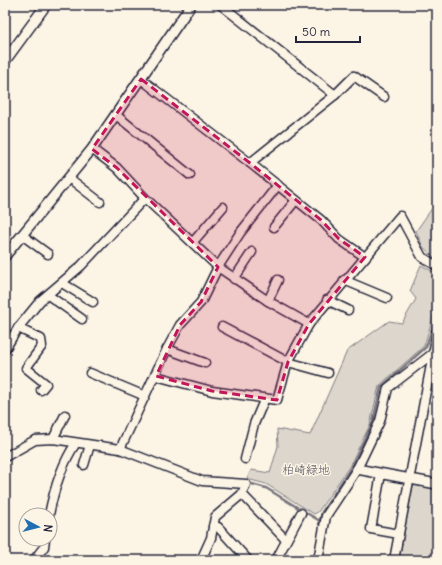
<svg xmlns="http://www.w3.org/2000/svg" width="442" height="565" viewBox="0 0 442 565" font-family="Delius,'Klee One',sans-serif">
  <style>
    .green { fill: #dcd6cc; stroke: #7f7c84 }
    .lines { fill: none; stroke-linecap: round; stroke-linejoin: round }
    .stream { stroke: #78757e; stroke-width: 2.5 }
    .minor-casing { stroke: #22223b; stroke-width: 11 }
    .tertiary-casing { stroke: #22223b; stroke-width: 12 }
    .minor { stroke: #fcf5e5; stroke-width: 8 }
    .tertiary { stroke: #fcf5e5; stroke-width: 9 }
    .marked { fill: #c2185b; fill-opacity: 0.2; stroke: #c2185b; stroke-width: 3; stroke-dasharray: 8 5; stroke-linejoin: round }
    .labels { text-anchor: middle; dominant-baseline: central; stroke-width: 3; stroke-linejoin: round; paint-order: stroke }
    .park-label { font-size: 12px; fill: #504f5f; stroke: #fcf5e5 }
  </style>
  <rect width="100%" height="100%" fill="#fcf5e5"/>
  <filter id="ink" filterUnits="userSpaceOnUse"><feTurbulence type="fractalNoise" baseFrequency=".025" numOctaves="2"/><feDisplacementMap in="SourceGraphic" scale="8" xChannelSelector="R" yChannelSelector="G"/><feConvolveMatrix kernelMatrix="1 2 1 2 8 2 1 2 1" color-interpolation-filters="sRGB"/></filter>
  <g filter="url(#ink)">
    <!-- green -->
    <g class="green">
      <path d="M435,204L437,205V260L423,247L416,231Z"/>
      <path d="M421,265L437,274V304L424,346L379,386L370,425L349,467L318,512L314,514L266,484L247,479L251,470L270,473L278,446L277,429L310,435L347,351L389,321L402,323L416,299L410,291Z"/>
      <path d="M413,485L437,489V560H399Z"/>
    </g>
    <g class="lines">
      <!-- stream -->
      <g class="stream">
        <path d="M252,484L266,488L300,509"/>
        <path d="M305,512L320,521"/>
        <path d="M319,524L322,512L350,469L373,422L381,387L426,347L437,314"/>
      </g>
      <!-- minor casing -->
      <g class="minor-casing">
        <g id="minor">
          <path d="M221,5L335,95"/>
          <path d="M141,79L250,163L321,220L339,239L365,257"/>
          <path d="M116,115L190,175"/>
          <path d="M92,149L117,168L145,198L218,267L268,301L309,324"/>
          <path d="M250,163L335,95L354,76L384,97"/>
          <path d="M69,178L100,202"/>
          <path d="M274,227L296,200"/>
          <path d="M22,235L48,254"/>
          <path d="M193,242L223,207"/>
          <path d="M234,279L252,252"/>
          <path d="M344,280L387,298"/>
          <path d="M62,283L93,302"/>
          <path d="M48,295L82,319"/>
          <path d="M327,300L348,310"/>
          <path d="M268,301L278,280"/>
          <path d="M222,327L288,362L328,373"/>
          <path d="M18,328L41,339L42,346L26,368L46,384L41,390"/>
          <path d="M5,349L18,328L40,301L81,266L145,198"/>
          <path d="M167,349L205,363"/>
          <path d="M90,373L145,396"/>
          <path d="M156,376L212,391L277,400L288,362L309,324L400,216L422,257L437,266"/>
          <path d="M53,439L65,415"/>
          <path d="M120,449L167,349L180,325L201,302L218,267L240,233L278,185"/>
          <path d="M5,457L35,440L53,439L120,449L202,481L246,484L242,494L215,517L211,538L201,560"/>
          <path d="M245,459L254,424L265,398"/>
          <path d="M84,465L90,445"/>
          <path d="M381,474L371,529L399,534"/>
          <path d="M242,494L286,540"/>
          <path d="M49,515C54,489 61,465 76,443"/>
          <path d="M213,526L218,527L248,560"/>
          <path d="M34,560L44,547L45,539"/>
          <path d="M276,560L301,513"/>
          <path d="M318,560L326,516L357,469L380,421L388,388L432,354"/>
          <path d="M394,560L437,333"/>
        </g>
      </g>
      <!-- tertiary casing -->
      <g class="tertiary-casing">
        <g id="tertiary">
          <path d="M5,61L46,5"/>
          <path d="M5,256L92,149L191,5"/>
          <path d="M357,469L437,484"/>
        </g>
      </g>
      <!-- minor -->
      <use href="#minor" class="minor"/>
      <!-- tertiary -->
      <use href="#tertiary" class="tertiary"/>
    </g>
  </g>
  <!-- marked area -->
  <path class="marked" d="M141,79L250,163L321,220L339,239L365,257L309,324L288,362L277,400L212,391L156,376L180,325L201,302L218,267L117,168L92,149Z"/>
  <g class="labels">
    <!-- park labels -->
    <g class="park-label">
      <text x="306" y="469">柏崎緑地</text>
    </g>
  </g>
  <!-- margin -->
  <rect width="442" height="565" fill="none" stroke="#fcf5e5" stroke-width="20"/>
  <rect x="10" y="10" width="422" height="545" fill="none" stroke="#22223b" stroke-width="1.5" filter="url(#ink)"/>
  <!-- north arrow -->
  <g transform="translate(38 527) rotate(97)"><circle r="19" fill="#fcf5e5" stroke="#a5a1a1"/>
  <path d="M0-3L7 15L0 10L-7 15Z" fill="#1f6fb2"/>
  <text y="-6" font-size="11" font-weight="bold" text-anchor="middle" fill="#22223b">N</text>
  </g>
  <!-- scale -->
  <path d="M296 36v6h64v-6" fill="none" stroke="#22223b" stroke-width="2"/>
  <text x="302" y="36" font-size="12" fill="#22223b" stroke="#fcf5e5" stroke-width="3" paint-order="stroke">50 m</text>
</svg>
